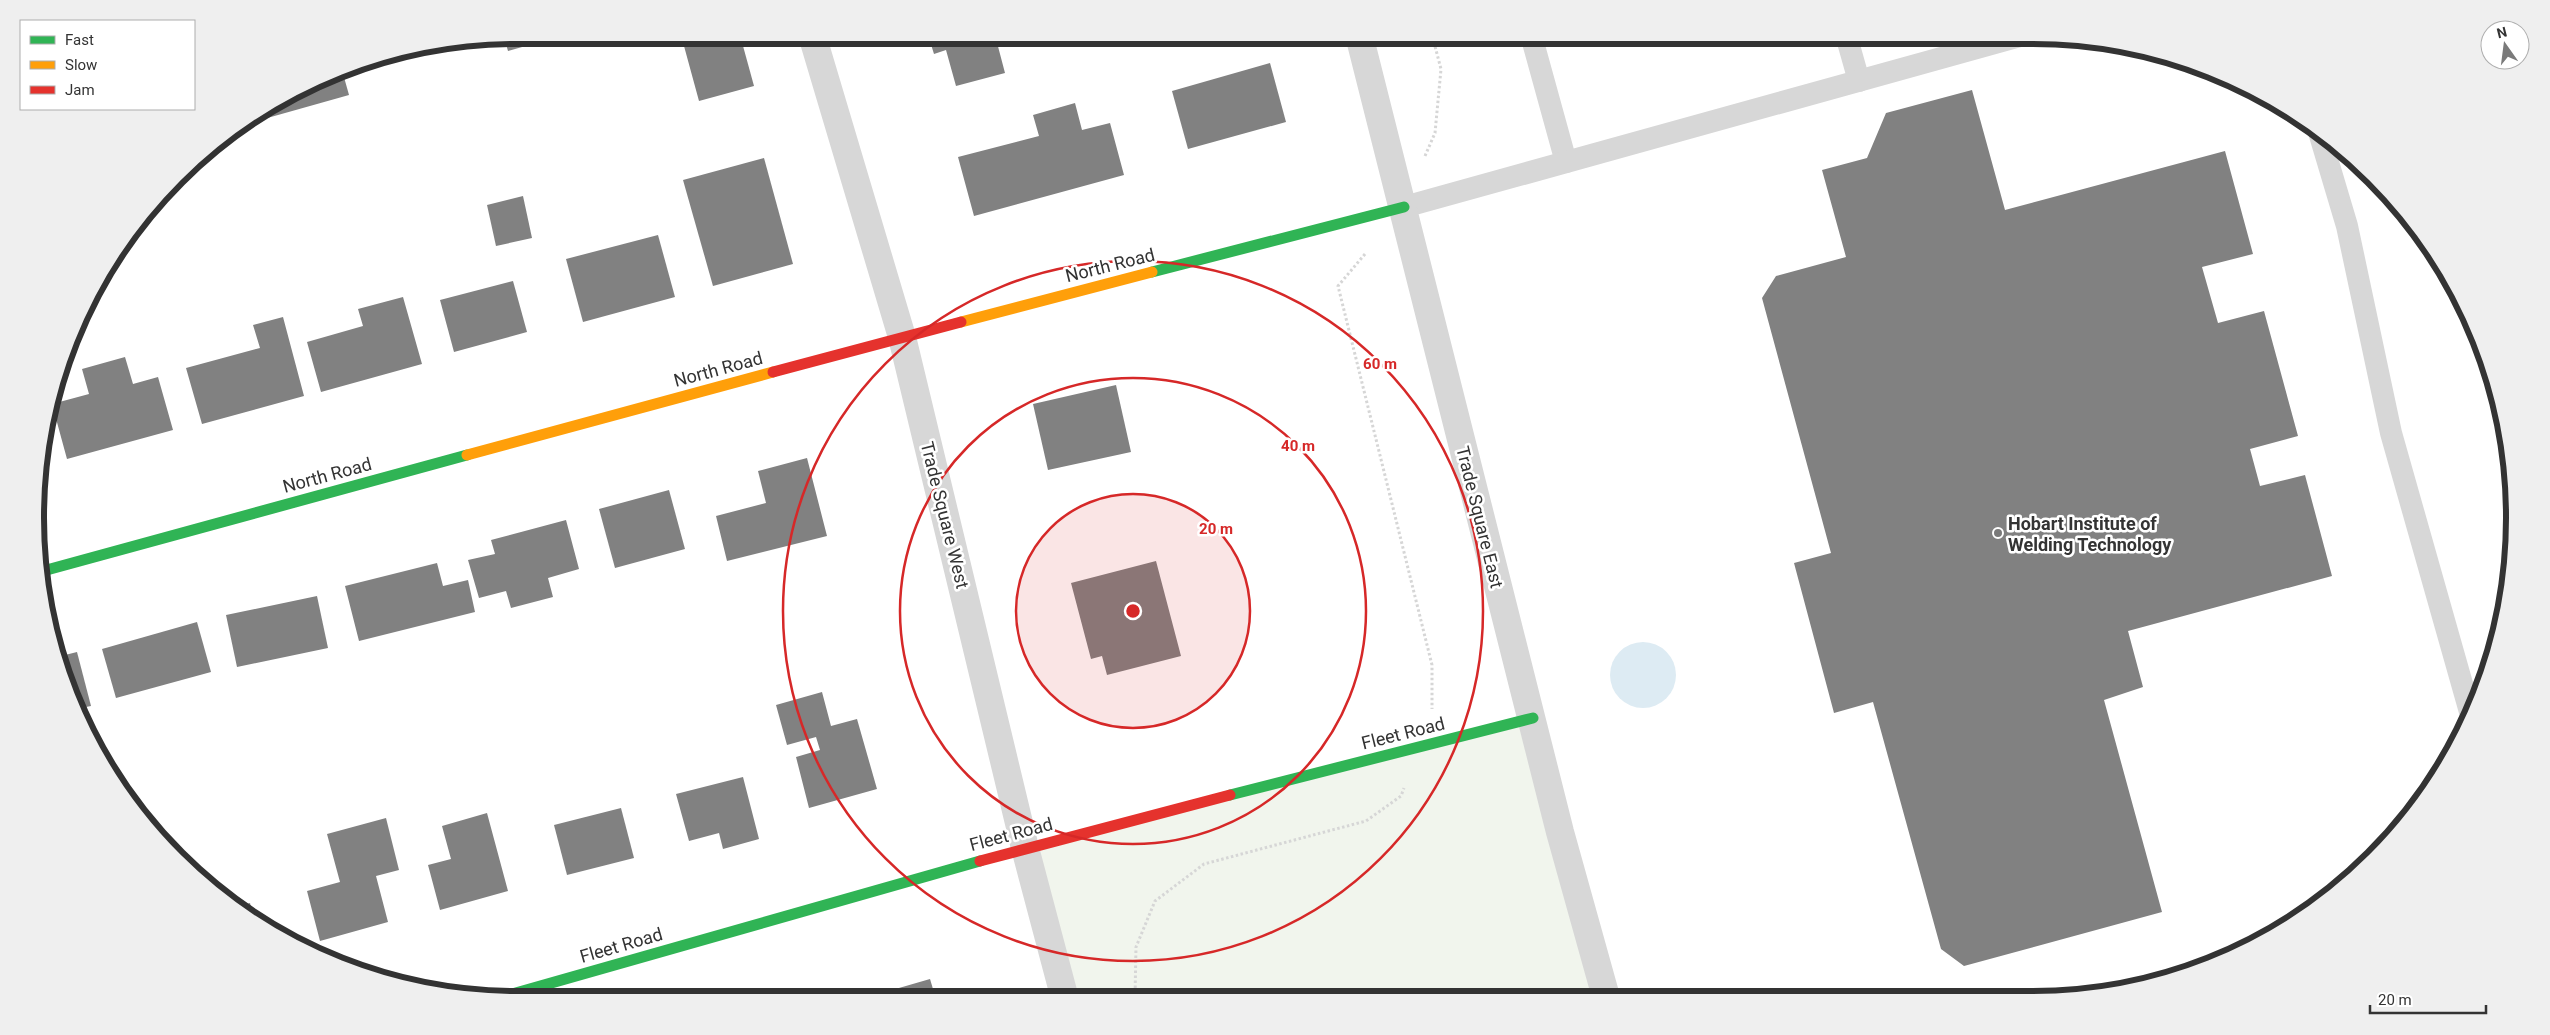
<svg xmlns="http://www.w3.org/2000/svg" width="2550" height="1035" viewBox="0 0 2550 1035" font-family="Roboto,sans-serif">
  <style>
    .green { fill: #f1f5ed }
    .water { fill: #ddebf3 }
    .building { fill: #818181 }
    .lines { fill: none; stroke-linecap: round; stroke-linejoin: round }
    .path { stroke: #d6d6d6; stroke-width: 3; stroke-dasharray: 2.5 2.5; stroke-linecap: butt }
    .lane { stroke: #d7d7d7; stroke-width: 22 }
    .street { stroke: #d7d7d7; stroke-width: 28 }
    .fast { stroke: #30b455; stroke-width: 11 }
    .slow { stroke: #ff9f0a; stroke-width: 11 }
    .jam { stroke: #e5322d; stroke-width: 11 }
    .ring { fill: none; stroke: #d62828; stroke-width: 2.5 }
    .poi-dot { fill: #7a7a7a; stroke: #fff; stroke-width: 2 }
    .labels { text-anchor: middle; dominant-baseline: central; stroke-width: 5; stroke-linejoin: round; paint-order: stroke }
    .street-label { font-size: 18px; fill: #333; stroke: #fff }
    .poi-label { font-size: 18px; font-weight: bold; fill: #333; stroke: #fff; text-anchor: start }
    .rim { fill: none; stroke: #333; stroke-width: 6 }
    .centre { fill: #d62828; stroke: #fff; stroke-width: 2.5 }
    .ring-label { font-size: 15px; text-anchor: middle; font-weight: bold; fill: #d62828; stroke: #fff; stroke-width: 5; stroke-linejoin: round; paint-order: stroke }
  </style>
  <rect width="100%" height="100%" fill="#fff"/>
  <!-- green -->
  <path class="green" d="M1533,718L1606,997L1065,999L1025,848Z"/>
  <!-- water -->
  <circle class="water" cx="1643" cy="675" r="33"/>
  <!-- building -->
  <g class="building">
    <path d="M518,35H561V36L508,51L504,37Z"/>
    <path d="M681,35H740L754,86L699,101Z"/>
    <path d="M928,35H995L1005,73L956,86L946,50L934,54Z"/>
    <path d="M1270,63L1286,122L1188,149L1172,91Z"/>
    <path d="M342,70L349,95L250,123L249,119L277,100Z"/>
    <path d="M1972,90L2005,210L2225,151L2253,254L2202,267L2218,323L2264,311L2298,436L2250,449L2260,486L2305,475L2332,576L2128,631L2143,687L2104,700L2162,912L1964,966L1941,949L1873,702L1834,713L1794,563L1831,553L1762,298L1776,276L1846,257L1822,170L1867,158L1886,113Z"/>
    <path d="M1075,103L1082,130L1110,123L1124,175L974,216L958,157L1039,136L1033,115Z"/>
    <path d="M764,158L793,264L713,286L683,180Z"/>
    <path d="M523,196L532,238L496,246L487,205Z"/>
    <path d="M658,235L675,297L583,322L566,259Z"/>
    <path d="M513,281L527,332L454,352L440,300Z"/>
    <path d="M403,297L422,364L321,392L307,342L363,326L358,309Z"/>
    <path d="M283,317L304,396L202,424L186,368L260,348L253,325Z"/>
    <path d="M125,357L133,384L158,377L173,430L67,459L52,404L89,394L82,369Z"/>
    <path d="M1116,385L1131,452L1048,470L1033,404Z"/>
    <path d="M807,458L827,536L727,561L716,516L766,503L758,471Z"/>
    <path d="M669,490L685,549L615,568L599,509Z"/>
    <path d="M566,520L579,569L548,578L553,597L511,608L506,591L479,598L468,560L495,554L491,540Z"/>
    <path d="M1156,561L1181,656L1107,675L1102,656L1091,659L1071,583Z"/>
    <path d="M437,563L443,586L468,580L475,612L359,641L345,586Z"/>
    <path d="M317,596L328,648L237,667L226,615Z"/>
    <path d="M197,622L211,672L116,698L102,649Z"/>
    <path d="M77,652L91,706L81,708L61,656Z"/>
    <path d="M822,692L831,726L857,719L877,789L809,808L796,757L820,750L816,737L787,745L776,705Z"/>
    <path d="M743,777L759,839L723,849L719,833L689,841L676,794Z"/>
    <path d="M621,808L634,858L567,875L554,825Z"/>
    <path d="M487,813L508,891L440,910L428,865L451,859L442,826Z"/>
    <path d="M386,818L399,870L376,876L388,922L320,941L307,891L340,882L327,834Z"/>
    <path d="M250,903L253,916L236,907Z"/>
    <path d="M930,979L936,999H861Z"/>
  </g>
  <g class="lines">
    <!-- path -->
    <g class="path">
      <path d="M1425,156L1435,133L1441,69L1432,35"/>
      <path d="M1365,254L1338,286L1432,665V709"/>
      <path d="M1135,998L1136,947L1155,901L1204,864L1366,821L1401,796L1404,788"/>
    </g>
    <!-- lane -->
    <g class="lane">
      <path d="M1531,35L1566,162"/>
      <path d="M1846,35L1859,81"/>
      <path d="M2319,132L2347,226L2391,433L2470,712"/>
      <path d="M1404,207L2024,35"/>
    </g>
    <!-- street -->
    <g class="street">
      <path d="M812,35L902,337L1025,848L1065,999"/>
      <path d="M1359,35L1560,832L1606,997"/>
    </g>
    <!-- fast -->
    <g class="fast">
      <path d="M1152,272L1404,207"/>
      <path d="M43,571L467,455"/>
      <path d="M1230,795L1533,718"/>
      <path d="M502,997L980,861"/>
    </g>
    <!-- slow -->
    <g class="slow">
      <path d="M961,322L1152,272"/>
      <path d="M467,455L773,372"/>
    </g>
    <!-- jam -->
    <g class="jam">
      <path d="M773,372L961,322"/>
      <path d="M980,861L1230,795"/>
    </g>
  </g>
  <!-- distance rings -->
  <circle cx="1133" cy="611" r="117" fill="#d62828" fill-opacity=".12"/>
  <g class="ring">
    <circle cx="1133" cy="611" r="117"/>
    <circle cx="1133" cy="611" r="233"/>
    <circle cx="1133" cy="611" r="350"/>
  </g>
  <!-- markers -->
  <circle class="poi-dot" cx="1998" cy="533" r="5"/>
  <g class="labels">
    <!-- street labels -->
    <g class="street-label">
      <text transform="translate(1110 265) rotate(-14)">North Road</text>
      <text transform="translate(718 369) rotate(-15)">North Road</text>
      <text transform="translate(327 475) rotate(-15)">North Road</text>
      <text transform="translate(945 515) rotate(76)">Trade Square West</text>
      <text transform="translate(1480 517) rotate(76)">Trade Square East</text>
      <text transform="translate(1403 733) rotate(-14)">Fleet Road</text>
      <text transform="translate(1011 834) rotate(-15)">Fleet Road</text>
      <text transform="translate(621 945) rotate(-16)">Fleet Road</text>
    </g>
    <!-- poi labels -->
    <g class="poi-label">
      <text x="2008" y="523">Hobart Institute of<tspan x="2008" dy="21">Welding Technology</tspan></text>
    </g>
  </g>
  <!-- crop -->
  <path d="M0 0H2550V1035H0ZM517 44H2033A473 473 0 0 1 2506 517V518A473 473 0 0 1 2033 991H517A473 473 0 0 1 44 518V517A473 473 0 0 1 517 44Z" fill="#efefef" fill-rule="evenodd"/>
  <path class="rim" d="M517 44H2033A473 473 0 0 1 2506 517V518A473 473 0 0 1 2033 991H517A473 473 0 0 1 44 518V517A473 473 0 0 1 517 44Z"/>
  <circle cx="1133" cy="611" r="8" class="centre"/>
  <g class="ring-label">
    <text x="1380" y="369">60 m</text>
    <text x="1298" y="451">40 m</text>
    <text x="1216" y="534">20 m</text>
  </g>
  <!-- legend -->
  <rect x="20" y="20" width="175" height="90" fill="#ffffff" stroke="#adadad"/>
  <rect x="30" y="36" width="25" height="8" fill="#30b455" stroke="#adadad"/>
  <text x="65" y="45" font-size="15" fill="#333333">Fast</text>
  <rect x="30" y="61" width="25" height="8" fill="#ff9f0a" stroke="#adadad"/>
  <text x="65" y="70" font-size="15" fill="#333333">Slow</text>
  <rect x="30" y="86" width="25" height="8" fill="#e5322d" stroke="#adadad"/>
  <text x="65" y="95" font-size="15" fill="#333333">Jam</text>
  <!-- north arrow -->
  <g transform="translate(2505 45) rotate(346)"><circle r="24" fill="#ffffff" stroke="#adadad"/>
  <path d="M0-4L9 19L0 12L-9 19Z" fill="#7a7a7a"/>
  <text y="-8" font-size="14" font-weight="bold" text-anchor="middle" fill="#333333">N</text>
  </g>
  <!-- scale -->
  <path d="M2370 1005v8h116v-8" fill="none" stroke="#333333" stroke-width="2.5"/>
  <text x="2378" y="1005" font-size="15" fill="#333333" stroke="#ffffff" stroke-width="4" paint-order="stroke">20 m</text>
</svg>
